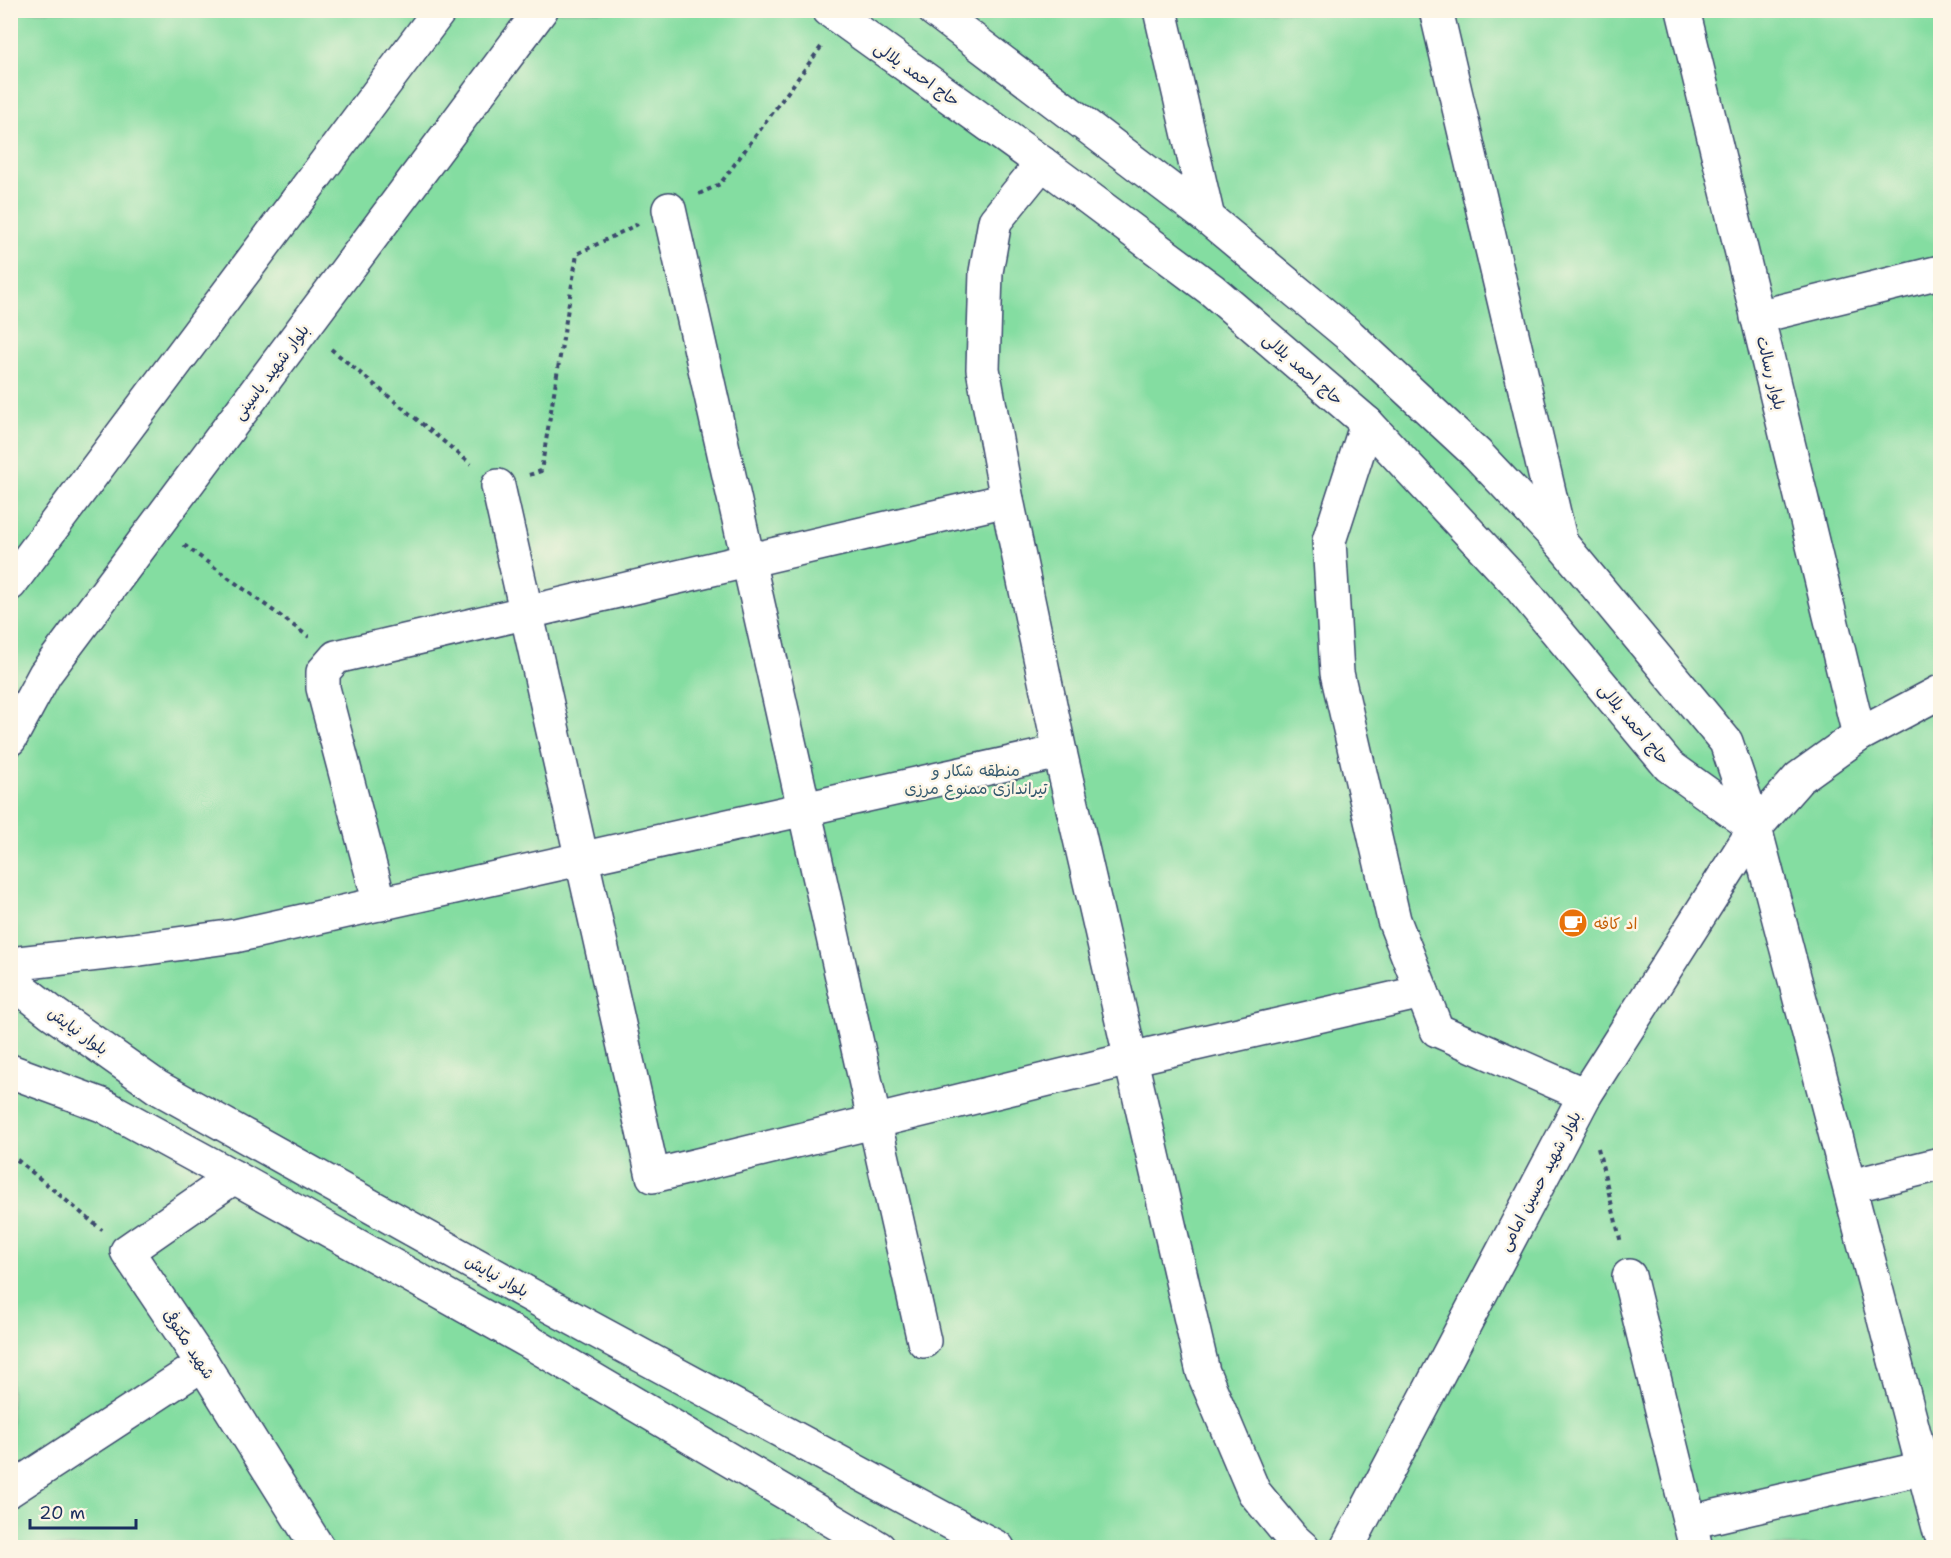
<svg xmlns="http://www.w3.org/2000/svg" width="1951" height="1558" viewBox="0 0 1951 1558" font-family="'Shantell Sans','Playpen Sans Arabic',sans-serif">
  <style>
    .green { fill: #84dda1; stroke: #508680; stroke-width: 1.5 }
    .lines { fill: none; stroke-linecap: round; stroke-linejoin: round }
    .minor-casing { stroke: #3a496c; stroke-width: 36 }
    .major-casing { stroke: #3a496c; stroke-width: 36 }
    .path { stroke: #3a496c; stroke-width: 4; stroke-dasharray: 4.5 4.5; stroke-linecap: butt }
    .minor { stroke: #fff; stroke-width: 33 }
    .major { stroke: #fff; stroke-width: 33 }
    .labels { text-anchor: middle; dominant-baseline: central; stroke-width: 5; stroke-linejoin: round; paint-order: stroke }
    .street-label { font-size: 16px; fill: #1b2f5e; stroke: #fcf5e5 }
    .park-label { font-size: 16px; fill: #355a6f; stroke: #fcf5e5 }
    .food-label { font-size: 16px; fill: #c56008; stroke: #fcf5e5; text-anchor: start }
  </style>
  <rect width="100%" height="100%" fill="#fcf5e5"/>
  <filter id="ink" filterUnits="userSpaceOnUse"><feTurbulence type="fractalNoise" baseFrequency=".0167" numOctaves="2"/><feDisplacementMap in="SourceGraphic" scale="12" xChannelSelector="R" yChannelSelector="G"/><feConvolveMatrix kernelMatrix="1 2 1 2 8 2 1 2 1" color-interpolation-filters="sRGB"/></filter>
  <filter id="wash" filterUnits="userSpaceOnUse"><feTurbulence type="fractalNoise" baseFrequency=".008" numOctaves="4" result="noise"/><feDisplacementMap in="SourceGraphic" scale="24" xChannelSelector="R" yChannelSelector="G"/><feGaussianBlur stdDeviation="1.35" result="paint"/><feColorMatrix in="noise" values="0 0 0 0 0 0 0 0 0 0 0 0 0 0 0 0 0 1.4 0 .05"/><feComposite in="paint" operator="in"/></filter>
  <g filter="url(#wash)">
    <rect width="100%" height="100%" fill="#eddfbd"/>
    <!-- green -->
    <rect class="green" x="11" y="11" width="1929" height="1536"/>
  </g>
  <g filter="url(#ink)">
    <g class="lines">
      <!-- minor casing -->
      <g class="minor-casing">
        <g id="minor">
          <path d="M829,10L1042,163L1212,290L1367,423L1520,587L1669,766L1755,828"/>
          <path d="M934,10L1208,218L1350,336L1477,454L1561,543L1726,742L1755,828L1940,1532"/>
          <path d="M1160,10L1208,218"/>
          <path d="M1436,10L1561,543"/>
          <path d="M1683,10L1859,735"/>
          <path d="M1042,163L995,221L986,272L983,369L1007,500L1060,752L1203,1372L1254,1492L1292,1538L1303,1548"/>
          <path d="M669,209L924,1341"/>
          <path d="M1757,317L1940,272"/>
          <path d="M1367,423L1329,541L1337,673L1394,920L1437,1030L1585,1095"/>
          <path d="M498,486L653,1176L1130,1059L1422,992"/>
          <path d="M380,904L323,688V672L336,657L1007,500"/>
          <path d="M10,964L133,950L235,936L1060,752"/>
          <path d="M234,1177L127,1251L203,1364L318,1548"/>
          <path d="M1851,1186L1940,1164"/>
          <path d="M1629,1276L1696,1548"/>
          <path d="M10,1490L203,1364"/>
          <path d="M1690,1522L1940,1464"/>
          <path d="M1347,1548L1585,1095L1755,828L1799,778L1859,735L1940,692"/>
        </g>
      </g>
      <!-- major casing -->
      <g class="major-casing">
        <g id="major">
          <path d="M10,584L440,10"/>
          <path d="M10,739L45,674L541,10"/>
          <path d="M10,980L51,1012L157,1087L550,1306L998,1548"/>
          <path d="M10,1071L102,1105L234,1177L533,1344L879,1548"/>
        </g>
      </g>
      <!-- path -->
      <g class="path">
        <path d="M699,194L720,184L821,47"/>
        <path d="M331,349L471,464"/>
        <path d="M529,475L541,471L577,254L638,224"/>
        <path d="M184,545L309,637"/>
        <path d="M1598,1148L1621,1243"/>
        <path d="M10,1154L102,1230"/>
      </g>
      <!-- minor -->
      <use href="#minor" class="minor"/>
      <!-- major -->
      <use href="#major" class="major"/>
    </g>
  </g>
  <!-- icons -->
  <defs>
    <g id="cafe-disc" transform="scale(1.5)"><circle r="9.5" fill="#e8710a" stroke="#fcf5e5"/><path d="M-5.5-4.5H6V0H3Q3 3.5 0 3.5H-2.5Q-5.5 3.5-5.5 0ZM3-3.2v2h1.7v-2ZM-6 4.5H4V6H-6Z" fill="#fff"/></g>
  </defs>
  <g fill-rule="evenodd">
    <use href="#cafe-disc" x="1573" y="923"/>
  </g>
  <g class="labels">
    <!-- street labels -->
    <g class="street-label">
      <text transform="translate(917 74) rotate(35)">حاج احمد یلالی</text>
      <text transform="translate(1303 369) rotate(41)">حاج احمد یلالی</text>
      <text transform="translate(271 372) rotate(-53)">بلوار شهید یاسینی</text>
      <text transform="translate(1771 373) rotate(76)">بلوار رسالت</text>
      <text transform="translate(1634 724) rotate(50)">حاج احمد یلالی</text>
      <text transform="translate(78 1031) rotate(36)">بلوار نیایش</text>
      <text transform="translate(1540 1181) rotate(-62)">بلوار شهید حسین امامی</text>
      <text transform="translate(497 1276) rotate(29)">بلوار نیایش</text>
      <text transform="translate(189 1344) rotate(57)">شهید مکتوفی</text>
    </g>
    <!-- park labels -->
    <g class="park-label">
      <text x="976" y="770">منطقه شکار و<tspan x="976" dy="18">تیراندازی ممنوع مرزی</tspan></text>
    </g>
    <!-- food labels -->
    <g class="food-label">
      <text x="1594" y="923">اد کافه</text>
    </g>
  </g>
  <!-- margin -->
  <rect width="1951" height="1558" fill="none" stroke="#fcf5e5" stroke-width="36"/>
  <!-- scale -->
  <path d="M30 1519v9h106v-9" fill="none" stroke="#1b2f5e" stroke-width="3"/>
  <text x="39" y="1519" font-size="18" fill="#1b2f5e" stroke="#fcf5e5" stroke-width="4.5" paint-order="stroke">20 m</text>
</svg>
